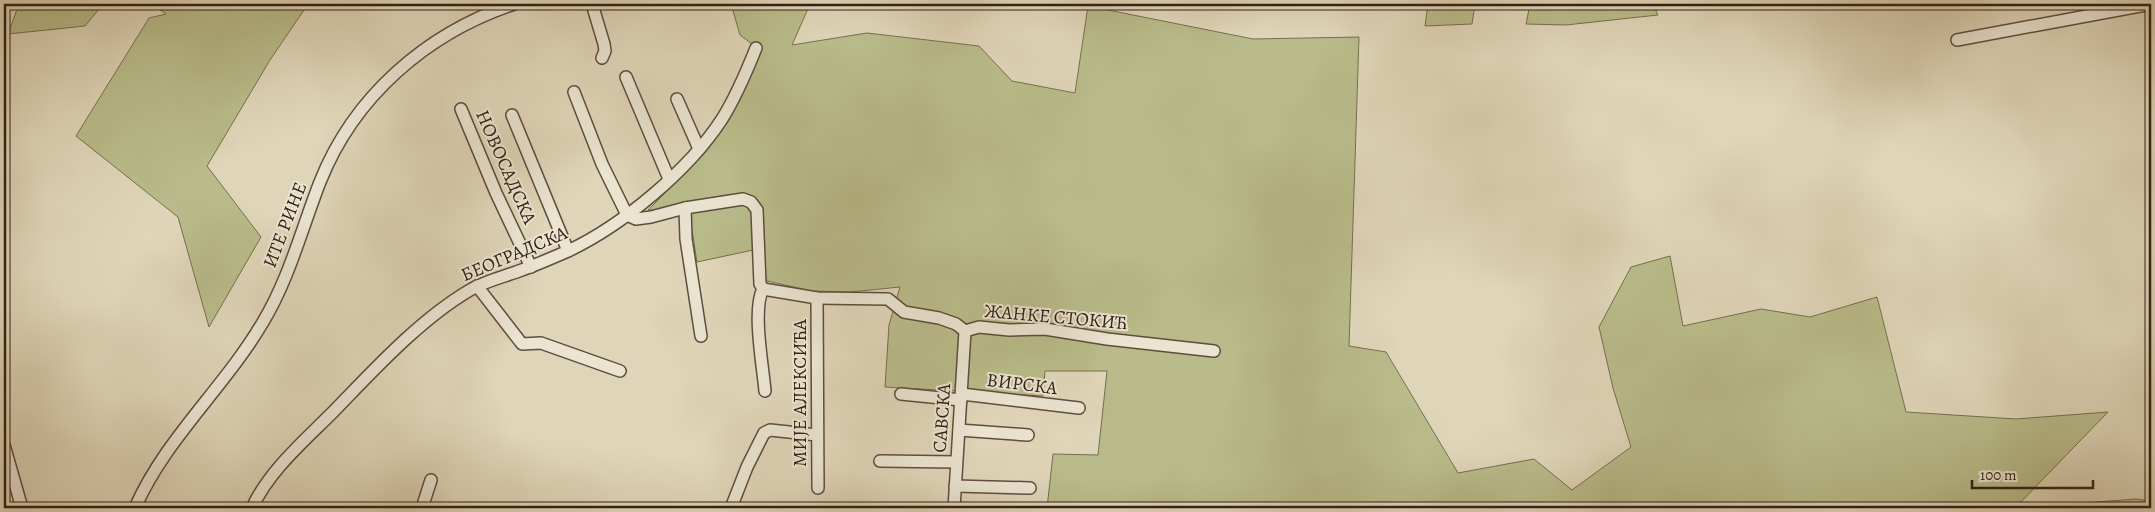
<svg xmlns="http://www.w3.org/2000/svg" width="2155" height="512" viewBox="0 0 2155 512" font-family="Alegreya,serif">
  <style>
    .green { fill: #b9bb8a; stroke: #766e50 }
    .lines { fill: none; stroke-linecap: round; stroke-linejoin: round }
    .minor-casing { stroke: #5e4d3e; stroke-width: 14 }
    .minor { stroke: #eae4d1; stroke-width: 11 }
    .labels { text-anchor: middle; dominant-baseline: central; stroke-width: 4; stroke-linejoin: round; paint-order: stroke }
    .street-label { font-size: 19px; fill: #332015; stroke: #eae4d1 }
  </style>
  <rect width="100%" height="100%" fill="#dfd5b8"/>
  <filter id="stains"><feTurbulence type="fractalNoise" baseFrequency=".004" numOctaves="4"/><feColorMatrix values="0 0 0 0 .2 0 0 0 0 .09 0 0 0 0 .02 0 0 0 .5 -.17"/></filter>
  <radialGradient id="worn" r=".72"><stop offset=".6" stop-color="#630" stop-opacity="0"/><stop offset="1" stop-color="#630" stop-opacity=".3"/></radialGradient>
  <!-- green -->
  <g class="green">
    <path d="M19,4H103L85,26L8,34Z"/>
    <path d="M152,4H308L270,60L207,166L261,237L209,327L178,217L76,136L149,18L166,14Z"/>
    <path d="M731,4H810L792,45L867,33L979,46L1012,81L1075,93L1088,6L1253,39L1359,37L1349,346L1386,352L1458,473L1534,459L1572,490L1631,447L1613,388L1599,327L1631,267L1670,256L1683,326L1761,309L1810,317L1877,297L1906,412L2016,419L2108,412L2015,508L2136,499L2151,501V508H1047L1053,454L1098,455L1107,371H1045L1043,396L885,387L889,325L900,287L850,292L812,291L767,281L758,249L697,262L689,210H648L704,154L720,132L760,50L740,35Z"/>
    <path d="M1428,4H1475L1472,24L1425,26Z"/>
    <path d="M1530,4H1653L1658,15L1566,25L1526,24Z"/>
  </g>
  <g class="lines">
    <!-- minor casing -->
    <g class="minor-casing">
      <g id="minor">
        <path d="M592,4L604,44L605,51L602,58"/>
        <path d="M1957,40L2151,4"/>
        <path d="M626,77L669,179"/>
        <path d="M574,92L602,164L627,215"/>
        <path d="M677,99L699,149"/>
        <path d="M461,109L496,193L531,267"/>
        <path d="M512,115L568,251"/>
        <path d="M685,208L686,239L701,336"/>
        <path d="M627,215L636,219L651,217L685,208L743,199L751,202L757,210L760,284L763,289"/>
        <path d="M477,286L522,344L541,343L620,371"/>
        <path d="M763,289L817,298L888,299L904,312L939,318L956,324L965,331L979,327L1009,330L1045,329L1107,339L1214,351"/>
        <path d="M763,289C752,309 763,367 765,391"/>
        <path d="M817,298L818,488"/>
        <path d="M901,394L961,400"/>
        <path d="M962,394L1079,408"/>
        <path d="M959,430L1028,435"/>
        <path d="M4,445L22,508"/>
        <path d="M880,461L956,462"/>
        <path d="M955,486L1030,488"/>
        <path d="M135,508C165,439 225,387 263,322C289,279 302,228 320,182C354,96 427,33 514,4"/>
        <path d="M252,508C269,471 303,442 332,413C373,371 419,320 470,290C485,281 503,277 519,271C536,265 552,258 568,251C623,225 689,170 722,119C736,97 746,73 756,48"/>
        <path d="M422,508L431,480"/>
        <path d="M731,508L747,467L764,433L770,430L817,435"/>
        <path d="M954,508L965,331"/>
      </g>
    </g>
    <!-- minor -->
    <use href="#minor" class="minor"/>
  </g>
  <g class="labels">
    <!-- street labels -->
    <g class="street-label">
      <text transform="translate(506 167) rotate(66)">НОВОСАДСКА</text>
      <text transform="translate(285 225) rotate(-69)">ИТЕ РИНЕ</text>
      <text transform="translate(514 254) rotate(-23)">БЕОГРАДСКА</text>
      <text transform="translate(1056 317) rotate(5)">ЖАНКЕ СТОКИЋ</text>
      <text transform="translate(1022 384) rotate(7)">ВИРСКА</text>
      <text transform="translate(800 393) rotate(-90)">МИЈЕ АЛЕКСИЋА</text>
      <text transform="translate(942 418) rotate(-86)">САВСКА</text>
    </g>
  </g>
  <!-- margin -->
  <rect width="2155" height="512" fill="none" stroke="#dfd5b8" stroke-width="20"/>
  <rect x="5" y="5" width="2145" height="502" fill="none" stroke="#332015" stroke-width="2.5"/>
  <rect x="10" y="10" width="2135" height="492" fill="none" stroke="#332015"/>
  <!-- scale -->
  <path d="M1972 480v8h121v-8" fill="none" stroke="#332015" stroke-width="2.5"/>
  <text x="1980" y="480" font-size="15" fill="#332015" stroke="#eae4d1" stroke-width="4" paint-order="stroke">100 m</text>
  <rect width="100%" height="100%" filter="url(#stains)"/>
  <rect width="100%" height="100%" fill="url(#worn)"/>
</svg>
